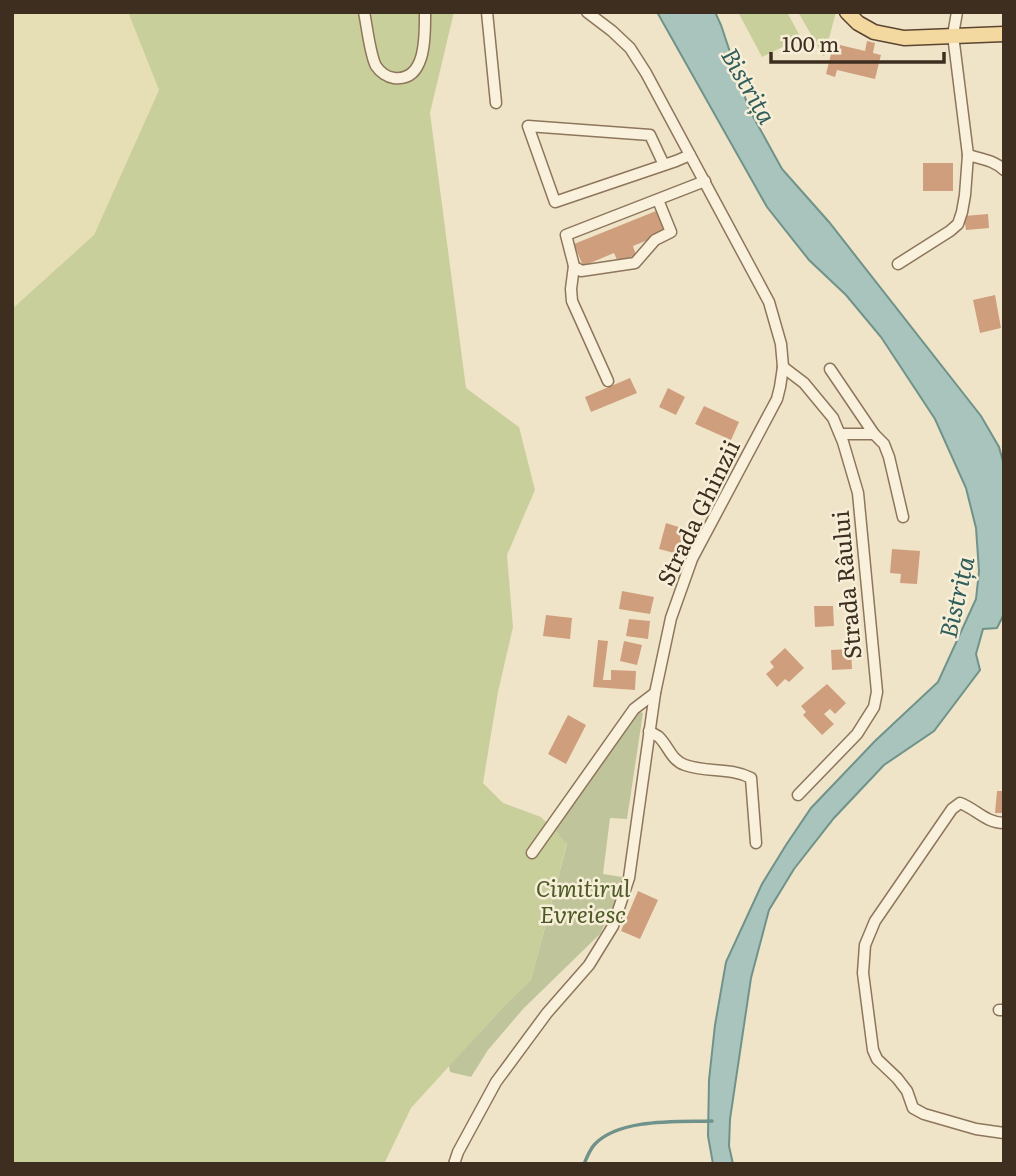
<svg xmlns="http://www.w3.org/2000/svg" width="1016" height="1176" viewBox="0 0 1016 1176" font-family="Literata,serif">
  <style>
    .farmland { fill: #e6deb5 }
    .green { fill: #c9cf9b }
    .cemetery { fill: #bfc49a }
    .water { fill: #a9c4bc; stroke: #6f938a; stroke-width: 2 }
    .lines { fill: none; stroke-linecap: round; stroke-linejoin: round }
    .stream { stroke: #6f938a; stroke-width: 3.5 }
    .building { fill: #cf9f7d }
    .minor-casing { stroke: #8d765c; stroke-width: 13 }
    .major-casing { stroke: #5b4430; stroke-width: 17 }
    .minor { stroke: #faf1dc; stroke-width: 10 }
    .major { stroke: #f3d9a0; stroke-width: 14 }
    .labels { text-anchor: middle; dominant-baseline: central; stroke-width: 5; stroke-linejoin: round; paint-order: stroke }
    .street-label { font-size: 23px; fill: #3d2e20; stroke: #f7eed8 }
    .park-label { font-size: 23px; font-style: italic; fill: #4d5a26; stroke: #f7eed8 }
    .water-label { font-size: 24px; font-style: italic; fill: #2f5d5a; stroke: #f7eed8 }
  </style>
  <rect width="100%" height="100%" fill="#f0e4c8"/>
  <!-- farmland -->
  <path class="farmland" d="M12,12H128L159,90L94,235L12,309Z"/>
  <!-- green -->
  <g class="green">
    <path d="M128,12H454L430,113L466,388L519,427L535,490L507,555L513,627L498,692L483,783L503,803L541,817L567,843L531,980L505,1005L411,1108L384,1164H12V309L94,235L159,90Z"/>
    <path d="M738,12H787L801,38L762,57Z"/>
    <path d="M798,12H836L824,57Z"/>
  </g>
  <!-- cemetery -->
  <path class="cemetery" d="M637,711L643,713L627,819L610,818L603,874L622,877L616,901L600,934L523,1009L488,1050L471,1077L450,1072L449,1066L505,1005L531,980L567,844L555,831Z"/>
  <!-- water -->
  <path class="water" d="M657,12H715L721,25L749,109L782,169L829,222L981,416L999,447L1004,465V614L997,628L983,629L976,654L980,670L934,731L884,765L834,818L794,869L769,910L751,978L730,1119L729,1146L733,1164H713L708,1136L709,1080L715,1025L726,962L762,884L786,845L811,808L875,741L938,682L976,599L979,571L976,528L966,488L935,419L881,337L846,295L809,260L767,207Z"/>
  <g class="lines">
    <!-- stream -->
    <path class="stream" d="M584,1164C587,1157 590,1149 595,1144C620,1118 678,1122 712,1121"/>
  </g>
  <!-- building -->
  <g class="building">
    <path d="M867,41L875,43L873,53L881,55L875,79L837,70L835,77L826,74L832,50L838,52L840,45L865,51Z"/>
    <rect x="923" y="163" width="30" height="28"/>
    <path d="M656,211L665,233L633,246L636,255L618,262L614,253L583,266L574,244Z"/>
    <path d="M988,214L989,228L966,230L964,216Z"/>
    <path d="M995,295L1001,328L980,333L973,300Z"/>
    <path d="M630,378L637,393L591,412L585,397Z"/>
    <path d="M668,388L685,397L676,415L659,407Z"/>
    <path d="M704,406L739,422L731,440L695,424Z"/>
    <path d="M666,523L685,529L678,554L659,549Z"/>
    <path d="M892,549L920,551L917,584L900,583L901,574L890,573Z"/>
    <path d="M622,591L654,597L650,614L619,609Z"/>
    <path d="M814,606H833L834,626L815,627Z"/>
    <path d="M546,615L572,618L570,639L543,636Z"/>
    <path d="M629,619L650,621L648,639L626,636Z"/>
    <path d="M598,640L608,641L603,680H611V670L636,671L635,690L593,687Z"/>
    <path d="M624,641L642,645L637,665L620,661Z"/>
    <path d="M785,648L804,668L789,682L785,679L777,687L766,674L774,667L770,662Z"/>
    <path d="M851,649L852,669L832,670L831,650Z"/>
    <path d="M827,684L846,703L835,714L830,709L824,714L834,724L822,735L803,715L806,712L801,706Z"/>
    <path d="M568,715L586,725L566,764L548,754Z"/>
    <path d="M997,791H1004V813H995Z"/>
    <path d="M638,891L658,900L640,939L621,931Z"/>
  </g>
  <g class="lines">
    <!-- minor casing -->
    <g class="minor-casing">
      <g id="minor">
        <path d="M364,12C367,26 370,55 376,66C380,72 387,77 394,78C427,82 425,34 425,12"/>
        <path d="M487,12L496,103"/>
        <path d="M968,155C981,159 994,160 1004,170"/>
        <path d="M664,165L650,135L528,126L555,202L676,161L690,155"/>
        <path d="M658,200L671,232L655,240L635,263L581,271L574,266L566,235C612,217 658,199 705,181"/>
        <path d="M898,264L950,231L958,224L962,212L965,195L968,155L953,35L957,12"/>
        <path d="M574,266L571,289L572,301L608,381"/>
        <path d="M783,367L804,383L833,418L843,442L858,493L877,692L874,707L857,734L798,795"/>
        <path d="M830,369L874,434"/>
        <path d="M840,434H874L884,444L889,457L903,517"/>
        <path d="M649,731C652,733 656,735 659,737C669,747 671,760 685,765C707,773 730,767 751,778L756,843"/>
        <path d="M1004,823C986,823 976,809 960,803L952,809L875,921L865,945L863,973L873,1050L877,1059L897,1078L907,1091L913,1108L924,1114L976,1129L1004,1133"/>
        <path d="M532,853L634,709L655,693"/>
        <path d="M999,1010H1004"/>
        <path d="M454,1164L458,1152L496,1082L547,1013L589,965L613,926L629,878L655,693L671,618L692,559L777,399L780,387L783,367L781,344L769,302L646,73L630,48L612,31L587,12"/>
      </g>
    </g>
    <!-- major casing -->
    <g class="major-casing">
      <path id="major" d="M847,12L858,23L874,32L904,38L1004,34"/>
    </g>
    <!-- minor -->
    <use href="#minor" class="minor"/>
    <!-- major -->
    <use href="#major" class="major"/>
  </g>
  <g class="labels">
    <!-- street labels -->
    <g class="street-label">
      <text transform="translate(697 512) rotate(-64)">Strada Ghinzii</text>
      <text transform="translate(845 585) rotate(-95)">Strada Râului</text>
    </g>
    <!-- park labels -->
    <g class="park-label">
      <text x="583" y="887">Cimitirul<tspan x="583" dy="26">Evreiesc</tspan></text>
    </g>
    <!-- water labels -->
    <g class="water-label">
      <text transform="translate(750 85) rotate(60)">Bistrița</text>
      <text transform="translate(955 597) rotate(-77)">Bistrița</text>
    </g>
  </g>
  <!-- border -->
  <rect width="1016" height="1176" fill="none" stroke="#3d2e20" stroke-width="28"/>
  <!-- scale -->
  <path d="M771 52v10h173v-10" fill="none" stroke="#3d2e20" stroke-width="3.5"/>
  <text x="782" y="52" font-size="21" fill="#3d2e20" stroke="#f7eed8" stroke-width="5" paint-order="stroke">100 m</text>
</svg>
